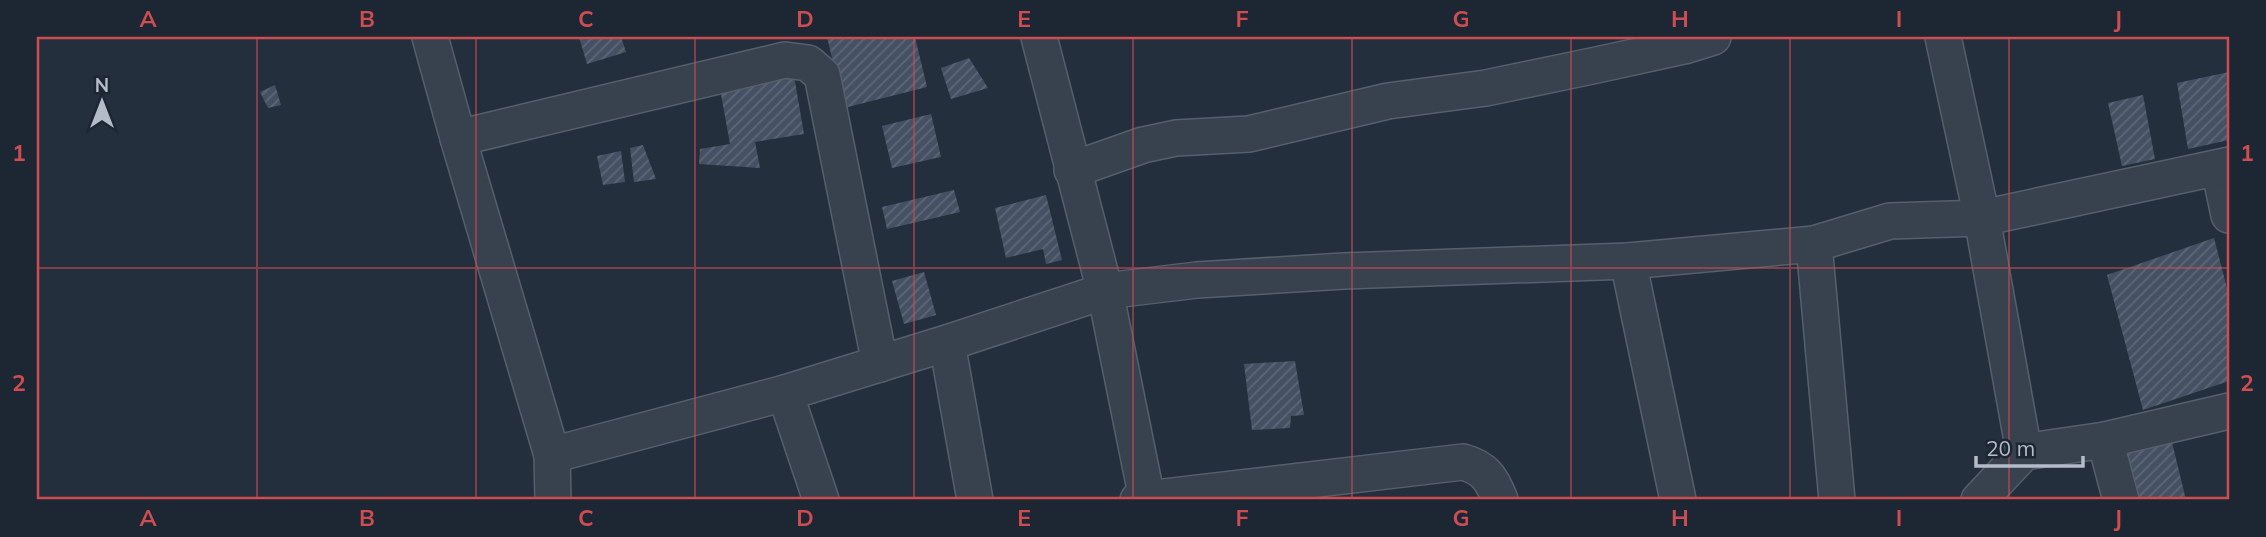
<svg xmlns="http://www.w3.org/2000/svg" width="2266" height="537" viewBox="0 0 2266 537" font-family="Mulish,sans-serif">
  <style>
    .building { fill: url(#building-hatch) }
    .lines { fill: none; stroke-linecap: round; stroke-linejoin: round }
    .minor-casing { stroke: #565f6c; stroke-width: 38 }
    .minor { stroke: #38414e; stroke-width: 35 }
    .grid { fill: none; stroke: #ce4d50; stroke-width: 2; stroke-opacity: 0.55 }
    .neatline { fill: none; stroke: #ce4d50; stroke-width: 2.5 }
    .grid-label { font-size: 23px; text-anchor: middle; font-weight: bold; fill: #ce4d50 }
  </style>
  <defs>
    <pattern id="building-hatch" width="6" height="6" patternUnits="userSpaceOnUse" patternTransform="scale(1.75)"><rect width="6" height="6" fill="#455162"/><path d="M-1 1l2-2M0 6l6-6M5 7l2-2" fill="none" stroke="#5d6877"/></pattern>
  </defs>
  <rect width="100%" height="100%" fill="#242f3e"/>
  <!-- building -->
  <g class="building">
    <path d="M579,37H621L626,52L587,64Z"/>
    <path d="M827,37H915L927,87L844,108Z"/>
    <path d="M969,58L988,88L951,99L941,68Z"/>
    <path d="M2229,72V140L2188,149L2177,83Z"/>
    <path d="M794,76L804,134L755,142L760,168L699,164L700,149L730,144L720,89Z"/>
    <path d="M275,85L281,105L268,108L260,92Z"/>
    <path d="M2143,95L2155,159L2122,166L2108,103Z"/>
    <path d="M931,114L941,157L892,168L882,126Z"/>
    <path d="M643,145L656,179L634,182L630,148Z"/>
    <path d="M621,151L625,182L603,185L597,156Z"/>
    <path d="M954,190L960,212L887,229L882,207Z"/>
    <path d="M1046,195L1062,260L1046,264L1043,249L1006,258L995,208Z"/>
    <path d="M2214,238L2229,296V381L2143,410L2107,275Z"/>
    <path d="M924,272L936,315L904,324L892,281Z"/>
    <path d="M1295,361L1304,415L1291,416L1290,428L1252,430L1244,364Z"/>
    <path d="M2170,434L2186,500H2132L2119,443Z"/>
  </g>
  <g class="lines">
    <!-- minor casing -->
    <g class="minor-casing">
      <g id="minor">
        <path d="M430,37L458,138L552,455L553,500"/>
        <path d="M1039,37L1105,291L1147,499"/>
        <path d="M1943,37L1982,218L2024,452"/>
        <path d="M458,138L785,60L808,63L822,75L880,364"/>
        <path d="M2219,168L2229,215"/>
        <path d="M1072,170L1143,145L1176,138L1249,134L1388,101L1486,88L1592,66L1684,46L1713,37"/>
        <path d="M1814,244L1837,500"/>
        <path d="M1628,261L1678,500"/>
        <path d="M947,343L975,500"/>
        <path d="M785,393L821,500"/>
        <path d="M2105,440L2121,500"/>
        <path d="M552,455L785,393L947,343L1105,291L1197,280L1344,271L1628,261L1814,244L1890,221L1982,218L2229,165"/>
        <path d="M1138,500L1463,462C1485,468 1492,479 1500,500"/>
        <path d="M1979,500L2024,452L2105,440L2229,411"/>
      </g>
    </g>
    <!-- minor -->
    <use href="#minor" class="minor"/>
  </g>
  <!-- grid -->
  <path class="grid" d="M257,37V500M476,37V500M695,37V500M914,37V500M1133,37V500M1352,37V500M1571,37V500M1790,37V500M2009,37V500M37,268H2229"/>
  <!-- border -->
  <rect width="2266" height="537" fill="none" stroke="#1d2633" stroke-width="77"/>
  <!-- north arrow -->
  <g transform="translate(102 102)" stroke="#1d2633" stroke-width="5" paint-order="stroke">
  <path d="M0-5L12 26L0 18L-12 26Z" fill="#b4bcc9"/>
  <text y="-10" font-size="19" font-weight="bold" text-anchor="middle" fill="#b4bcc9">N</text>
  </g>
  <!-- scale -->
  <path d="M1976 456v10h107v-10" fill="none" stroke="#b4bcc9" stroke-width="3.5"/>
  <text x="1986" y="456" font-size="21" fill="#b4bcc9" stroke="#1d2633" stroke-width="5" paint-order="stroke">20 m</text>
  <rect x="38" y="38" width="2190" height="460" class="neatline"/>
  <g class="grid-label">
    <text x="148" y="27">A</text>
    <text x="367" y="27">B</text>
    <text x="586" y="27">C</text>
    <text x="805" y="27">D</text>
    <text x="1024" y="27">E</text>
    <text x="1242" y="27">F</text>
    <text x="1461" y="27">G</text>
    <text x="1680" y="27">H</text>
    <text x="1899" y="27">I</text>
    <text x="2118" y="27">J</text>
    <text x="19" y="161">1</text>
    <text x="2247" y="161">1</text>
    <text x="19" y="391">2</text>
    <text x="2247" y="391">2</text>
    <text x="148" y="526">A</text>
    <text x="367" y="526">B</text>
    <text x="586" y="526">C</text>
    <text x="805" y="526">D</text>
    <text x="1024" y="526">E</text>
    <text x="1242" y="526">F</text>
    <text x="1461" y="526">G</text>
    <text x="1680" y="526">H</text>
    <text x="1899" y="526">I</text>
    <text x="2118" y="526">J</text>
  </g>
</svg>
